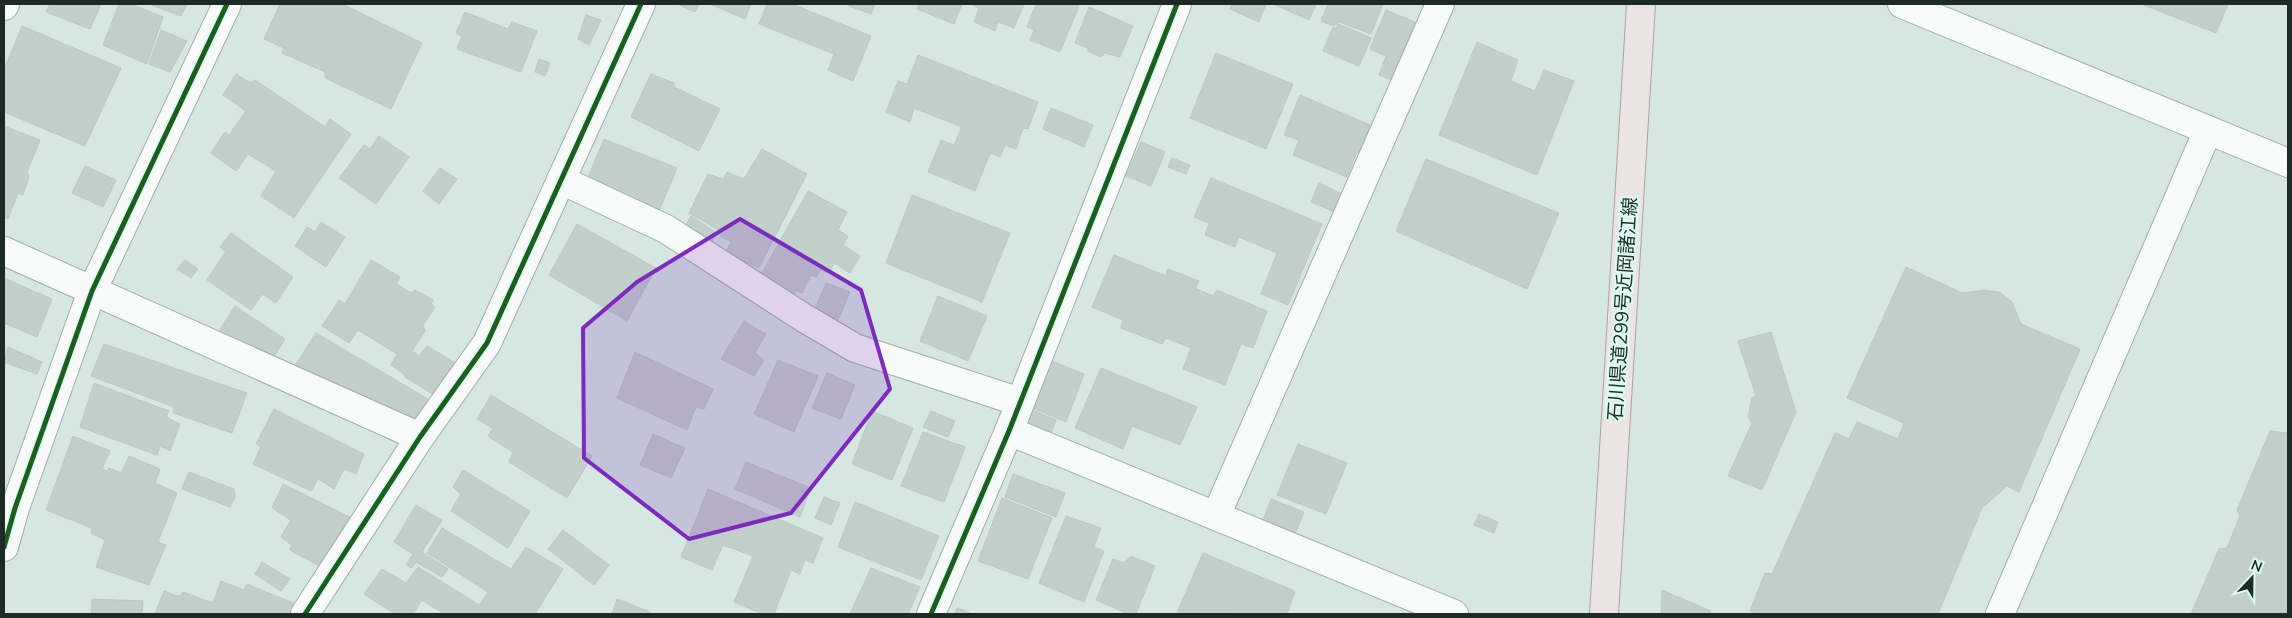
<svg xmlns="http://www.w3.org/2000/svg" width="2292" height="618" viewBox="0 0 2292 618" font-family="Mulish,'Noto Sans JP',sans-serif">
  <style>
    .building { fill: #c2cfcb; stroke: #bbc9c4 }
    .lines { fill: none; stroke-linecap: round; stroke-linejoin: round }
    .minor-casing { stroke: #a0ada8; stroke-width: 30 }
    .major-casing { stroke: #aba2a0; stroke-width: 30 }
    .minor { stroke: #f9fbfa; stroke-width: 28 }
    .major { stroke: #ebe4e4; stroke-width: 28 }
    .cycleway-casing { stroke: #dbfcf0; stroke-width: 8 }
    .cycleway { stroke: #1b5e20; stroke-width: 5 }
    .marked { fill: #7b2cbf; fill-opacity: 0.2; stroke: #7b2cbf; stroke-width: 4; stroke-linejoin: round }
    .labels { text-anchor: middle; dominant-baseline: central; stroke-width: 4.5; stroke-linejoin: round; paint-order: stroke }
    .street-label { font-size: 19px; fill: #1e2a26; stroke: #dbfcf0 }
  </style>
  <rect width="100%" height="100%" fill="#d6e7e1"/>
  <!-- building -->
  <g class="building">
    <path d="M50,4H101L90,29L46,12Z"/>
    <path d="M119,4H131L163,17L147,64L103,45Z"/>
    <path d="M149,4H187L181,16Z"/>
    <path d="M280,4H342L422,43L391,109L325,78V72L282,53L284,48L264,39Z"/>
    <path d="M677,4H699L695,12Z"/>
    <path d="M710,4H751L745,19Z"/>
    <path d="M767,4H792L871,36L853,81L828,70L834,54L759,24Z"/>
    <path d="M850,4H875L871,14L849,6Z"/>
    <path d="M920,4H962L954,24L917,9Z"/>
    <path d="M971,4H1024L1014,28L998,22L995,31L974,22L979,8Z"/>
    <path d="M1036,4H1072L1079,6L1060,52L1030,40L1034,30L1027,27Z"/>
    <path d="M1232,4H1266L1259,22L1230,9Z"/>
    <path d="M1273,4H1316L1309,20Z"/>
    <path d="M1328,4H1383L1371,34L1339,22L1334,26L1321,21Z"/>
    <path d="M2141,4H2228L2216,33Z"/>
    <path d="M1089,7L1133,26L1120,57L1105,53L1101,57L1088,51V48L1075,43Z"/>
    <path d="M1386,10L1415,22L1392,80L1379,75L1386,56L1370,49Z"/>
    <path d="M465,12L508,29L512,22L537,31L521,72L457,49L462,36L456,33Z"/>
    <path d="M586,15L601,20L589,45L578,39Z"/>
    <path d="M1338,24L1371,38L1359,66L1323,51L1333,27L1336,29Z"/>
    <path d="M22,26L121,68L85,146L4,112V70Z"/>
    <path d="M161,30L187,41L170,72L149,64Z"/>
    <path d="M1477,42L1518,60L1511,81L1535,91L1544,70L1574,81L1537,175L1439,135Z"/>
    <path d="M1216,53L1293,84L1266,149L1190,118Z"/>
    <path d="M918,55L1038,102L1028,129L1023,128L1016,149L1005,145L1000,157L990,153L975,191L928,172L941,140L954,145L962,127L914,108L910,122L886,112L898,81L907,84Z"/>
    <path d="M539,59L550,63L545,76L535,72Z"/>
    <path d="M236,74L250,83L255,80L325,127L330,119L351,134L294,218L261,196L276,171L248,154L236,171L211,153L225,132L229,135L246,111L223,95Z"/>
    <path d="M651,74L674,83V87L720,109L699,151L631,117Z"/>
    <path d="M1300,95L1370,125L1360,152H1357L1347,177L1293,155L1299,140L1284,135Z"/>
    <path d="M1051,108L1093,125L1084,147L1043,129Z"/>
    <path d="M4,126L40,140L27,172L29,177L23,195L18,193L8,219L4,217Z"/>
    <path d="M379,136L409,157L376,204L339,178L364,145L370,149Z"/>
    <path d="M604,139L677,168L659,211L586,182Z"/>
    <path d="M1141,142L1165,152L1151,186L1126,176Z"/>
    <path d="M762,149L807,174L759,268L726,253L731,241L721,237V231L689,213L708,174L723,179L727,172L744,179Z"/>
    <path d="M1172,158L1190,165L1186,174L1168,167Z"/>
    <path d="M1426,159L1559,213L1527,289L1396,231Z"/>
    <path d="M85,166L116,180L103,207L72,193Z"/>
    <path d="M440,168L457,179L439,204L423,191Z"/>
    <path d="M1211,178L1322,224L1288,305L1261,294L1277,253L1239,237L1235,247L1205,235L1209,223L1194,217Z"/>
    <path d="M1319,183L1342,194L1335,212L1311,202Z"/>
    <path d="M808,191L847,212L838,230L848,236L843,245L860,256L850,273L834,263L829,273L821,270L816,277L811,275L802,293L796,290L790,302L766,289L772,278L762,273Z"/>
    <path d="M912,195L1010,233L982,302L886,263Z"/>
    <path d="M691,216L717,233L701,260L675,243Z"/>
    <path d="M321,222L345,237L326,267L295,246L307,227L315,232Z"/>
    <path d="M577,224L656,268L627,321L549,275Z"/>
    <path d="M231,233L293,277L276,303L263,294L251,310L207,280L226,251L220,247Z"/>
    <path d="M1114,255L1166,276L1168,269L1199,281L1195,288L1213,296L1217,290L1267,311L1253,348L1241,344L1225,385L1183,369L1191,348L1166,338L1162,344L1121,328L1123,320L1092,307Z"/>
    <path d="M185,260L198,269L191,278L177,269Z"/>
    <path d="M371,260L400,277L396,284L411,293L415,290L433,300L431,304L435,307L423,325L425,331L412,351L419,356L427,346L460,366L442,400L405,377L404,374L391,365L397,354L358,330L349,343L322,326L339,300L345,304Z"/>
    <path d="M1906,267L1962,293L1984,290L1999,292L2012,302L2021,324L2080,349L2019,492L2007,486L1982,508L1938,614H1756L1750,611L1765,573L1772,574L1835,433L1849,439L1857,422L1898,439L1904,423L1847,398Z"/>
    <path d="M4,278L52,299L37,337L4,323Z"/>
    <path d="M826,283L850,292L834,329L811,319Z"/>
    <path d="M938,296L987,316L968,361L920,341Z"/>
    <path d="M235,306L285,339L263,374L214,339Z"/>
    <path d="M744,321L766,334L755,353L764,360L754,376L721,359Z"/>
    <path d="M1771,332L1796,412L1762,490L1728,476L1752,423L1748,417L1752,398L1756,396L1738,341Z"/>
    <path d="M316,333L438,405L418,434L289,375Z"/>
    <path d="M104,344L247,393L232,433L173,413L174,407L91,376Z"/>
    <path d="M8,347L42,362L37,374L4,362Z"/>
    <path d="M635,352L713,389L704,409L696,407L687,430L617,398Z"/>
    <path d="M1044,358L1084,374L1066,422L1025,405Z"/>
    <path d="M778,360L818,376L794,432L754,414Z"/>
    <path d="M1101,368L1197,407L1180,445L1132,426L1123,449L1075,428Z"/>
    <path d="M827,373L855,385L841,419L812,408Z"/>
    <path d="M94,383L169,411L166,417L180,424L170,451L160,446L157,455L80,427Z"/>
    <path d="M491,395L592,456L567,498L509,462L513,452L488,436L493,428L477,419Z"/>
    <path d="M1027,408L1056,420L1048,440L1019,427Z"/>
    <path d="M274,409L364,454L356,474L344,469L334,489L318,479L311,491L253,464L261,447L256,444Z"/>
    <path d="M872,411L913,428L892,480L852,464Z"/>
    <path d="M931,411L955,421L948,437L923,427Z"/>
    <path d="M2270,431L2288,433V614H2191L2219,549L2227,548L2240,516L2237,510Z"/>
    <path d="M923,432L965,447L944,502L901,486Z"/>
    <path d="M653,434L685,448L671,478L640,465Z"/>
    <path d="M73,436L110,451L102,469L107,471L109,468L121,473L129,456L160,469L155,483L177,493L158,542L166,545L149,585L96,567L105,540L91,533L92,528L46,510Z"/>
    <path d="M1298,444L1347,463L1326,514L1277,495Z"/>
    <path d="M746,462L811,488L800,517L735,489Z"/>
    <path d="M463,470L530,511L508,548L451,511L461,494L453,487Z"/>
    <path d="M189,472L234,489L235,497L230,507L182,489Z"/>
    <path d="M1013,474L1065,493L1056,517L1005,497Z"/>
    <path d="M283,484L368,526L337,576L290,550L292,545L281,537L291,520L272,508Z"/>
    <path d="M708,489L823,538L813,563L805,560L800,574L791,570L774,614H763L734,602L753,556L723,545L712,570L681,557Z"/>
    <path d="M824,497L840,503L831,525L815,518Z"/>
    <path d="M1002,498L1052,518L1028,579L978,561Z"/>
    <path d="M1271,499L1304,512L1292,541L1260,528Z"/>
    <path d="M855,502L939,536L921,580L838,547Z"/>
    <path d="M416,505L442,520L422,552L448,569L442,577L416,562L412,568L406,565L413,554L394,542Z"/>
    <path d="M1479,514L1498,522L1494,533L1474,525Z"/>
    <path d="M1066,516L1101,528L1094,547L1104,551L1084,602L1039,583Z"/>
    <path d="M442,528L511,569L526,547L563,569L535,614H444L422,600L413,614H395L364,594L382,569L406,583L418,567L479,605L488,592L427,553Z"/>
    <path d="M563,530L609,565L594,585L548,549Z"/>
    <path d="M1203,553L1295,591L1287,614L1177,613Z"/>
    <path d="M1131,556L1155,566L1136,614H1129L1096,600L1113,559L1124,563Z"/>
    <path d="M262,562L290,579L281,591L255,574Z"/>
    <path d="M871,568L920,587L908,614H850Z"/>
    <path d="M221,581L244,590L247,584L303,607L301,614H155L164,591L177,596L182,595L183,592L213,603Z"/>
    <path d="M1662,590L1711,611L1710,614H1661Z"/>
    <path d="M92,599L143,601L142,614H91Z"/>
    <path d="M617,599L650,612L649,614H612Z"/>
    <path d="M957,608L972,614H955Z"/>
  </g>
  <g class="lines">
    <!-- minor casing -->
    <g class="minor-casing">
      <g id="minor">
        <path d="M1902,4L2288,163"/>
        <path d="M4,6L5,4"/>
        <path d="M561,180L666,229L804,318L855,348L1020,402"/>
        <path d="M4,251L420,437"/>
        <path d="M1009,431L1454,614"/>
        <path d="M1216,516L1440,4"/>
        <path d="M4,547L15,508L92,291L227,4"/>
        <path d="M305,614L420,437L487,343L641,4"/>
        <path d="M931,614L1009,431L1177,4"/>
        <path d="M2000,614L2208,130"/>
      </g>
    </g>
    <!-- major casing -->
    <g class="major-casing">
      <path id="major" d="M1604,614L1641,4"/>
    </g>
    <!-- minor -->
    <use href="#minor" class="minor"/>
    <!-- major -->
    <use href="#major" class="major"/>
    <!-- cycleway casing -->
    <g class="cycleway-casing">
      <g id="cycleway">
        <path d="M4,547L15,508L92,291L227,4"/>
        <path d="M305,614L420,437L487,343L641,4"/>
        <path d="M931,614L1009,431L1177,4"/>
      </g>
    </g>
    <!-- cycleway -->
    <use href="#cycleway" class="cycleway"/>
  </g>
  <!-- marked area -->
  <path class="marked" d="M740,219L861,290L890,389L791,513L689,539L584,458L583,328L637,282Z"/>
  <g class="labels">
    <!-- street labels -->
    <g class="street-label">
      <text transform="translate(1622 309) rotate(-86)">石川県道299号近岡諸江線</text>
    </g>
  </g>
  <!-- border -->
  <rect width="2292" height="618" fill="none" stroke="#1e2a26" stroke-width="10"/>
  <!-- north arrow -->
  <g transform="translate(2252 578) rotate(22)" stroke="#dbfcf0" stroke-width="4" paint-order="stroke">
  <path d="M0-4L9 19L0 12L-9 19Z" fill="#1e2a26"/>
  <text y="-8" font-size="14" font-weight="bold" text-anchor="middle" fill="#1e2a26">N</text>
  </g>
</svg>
